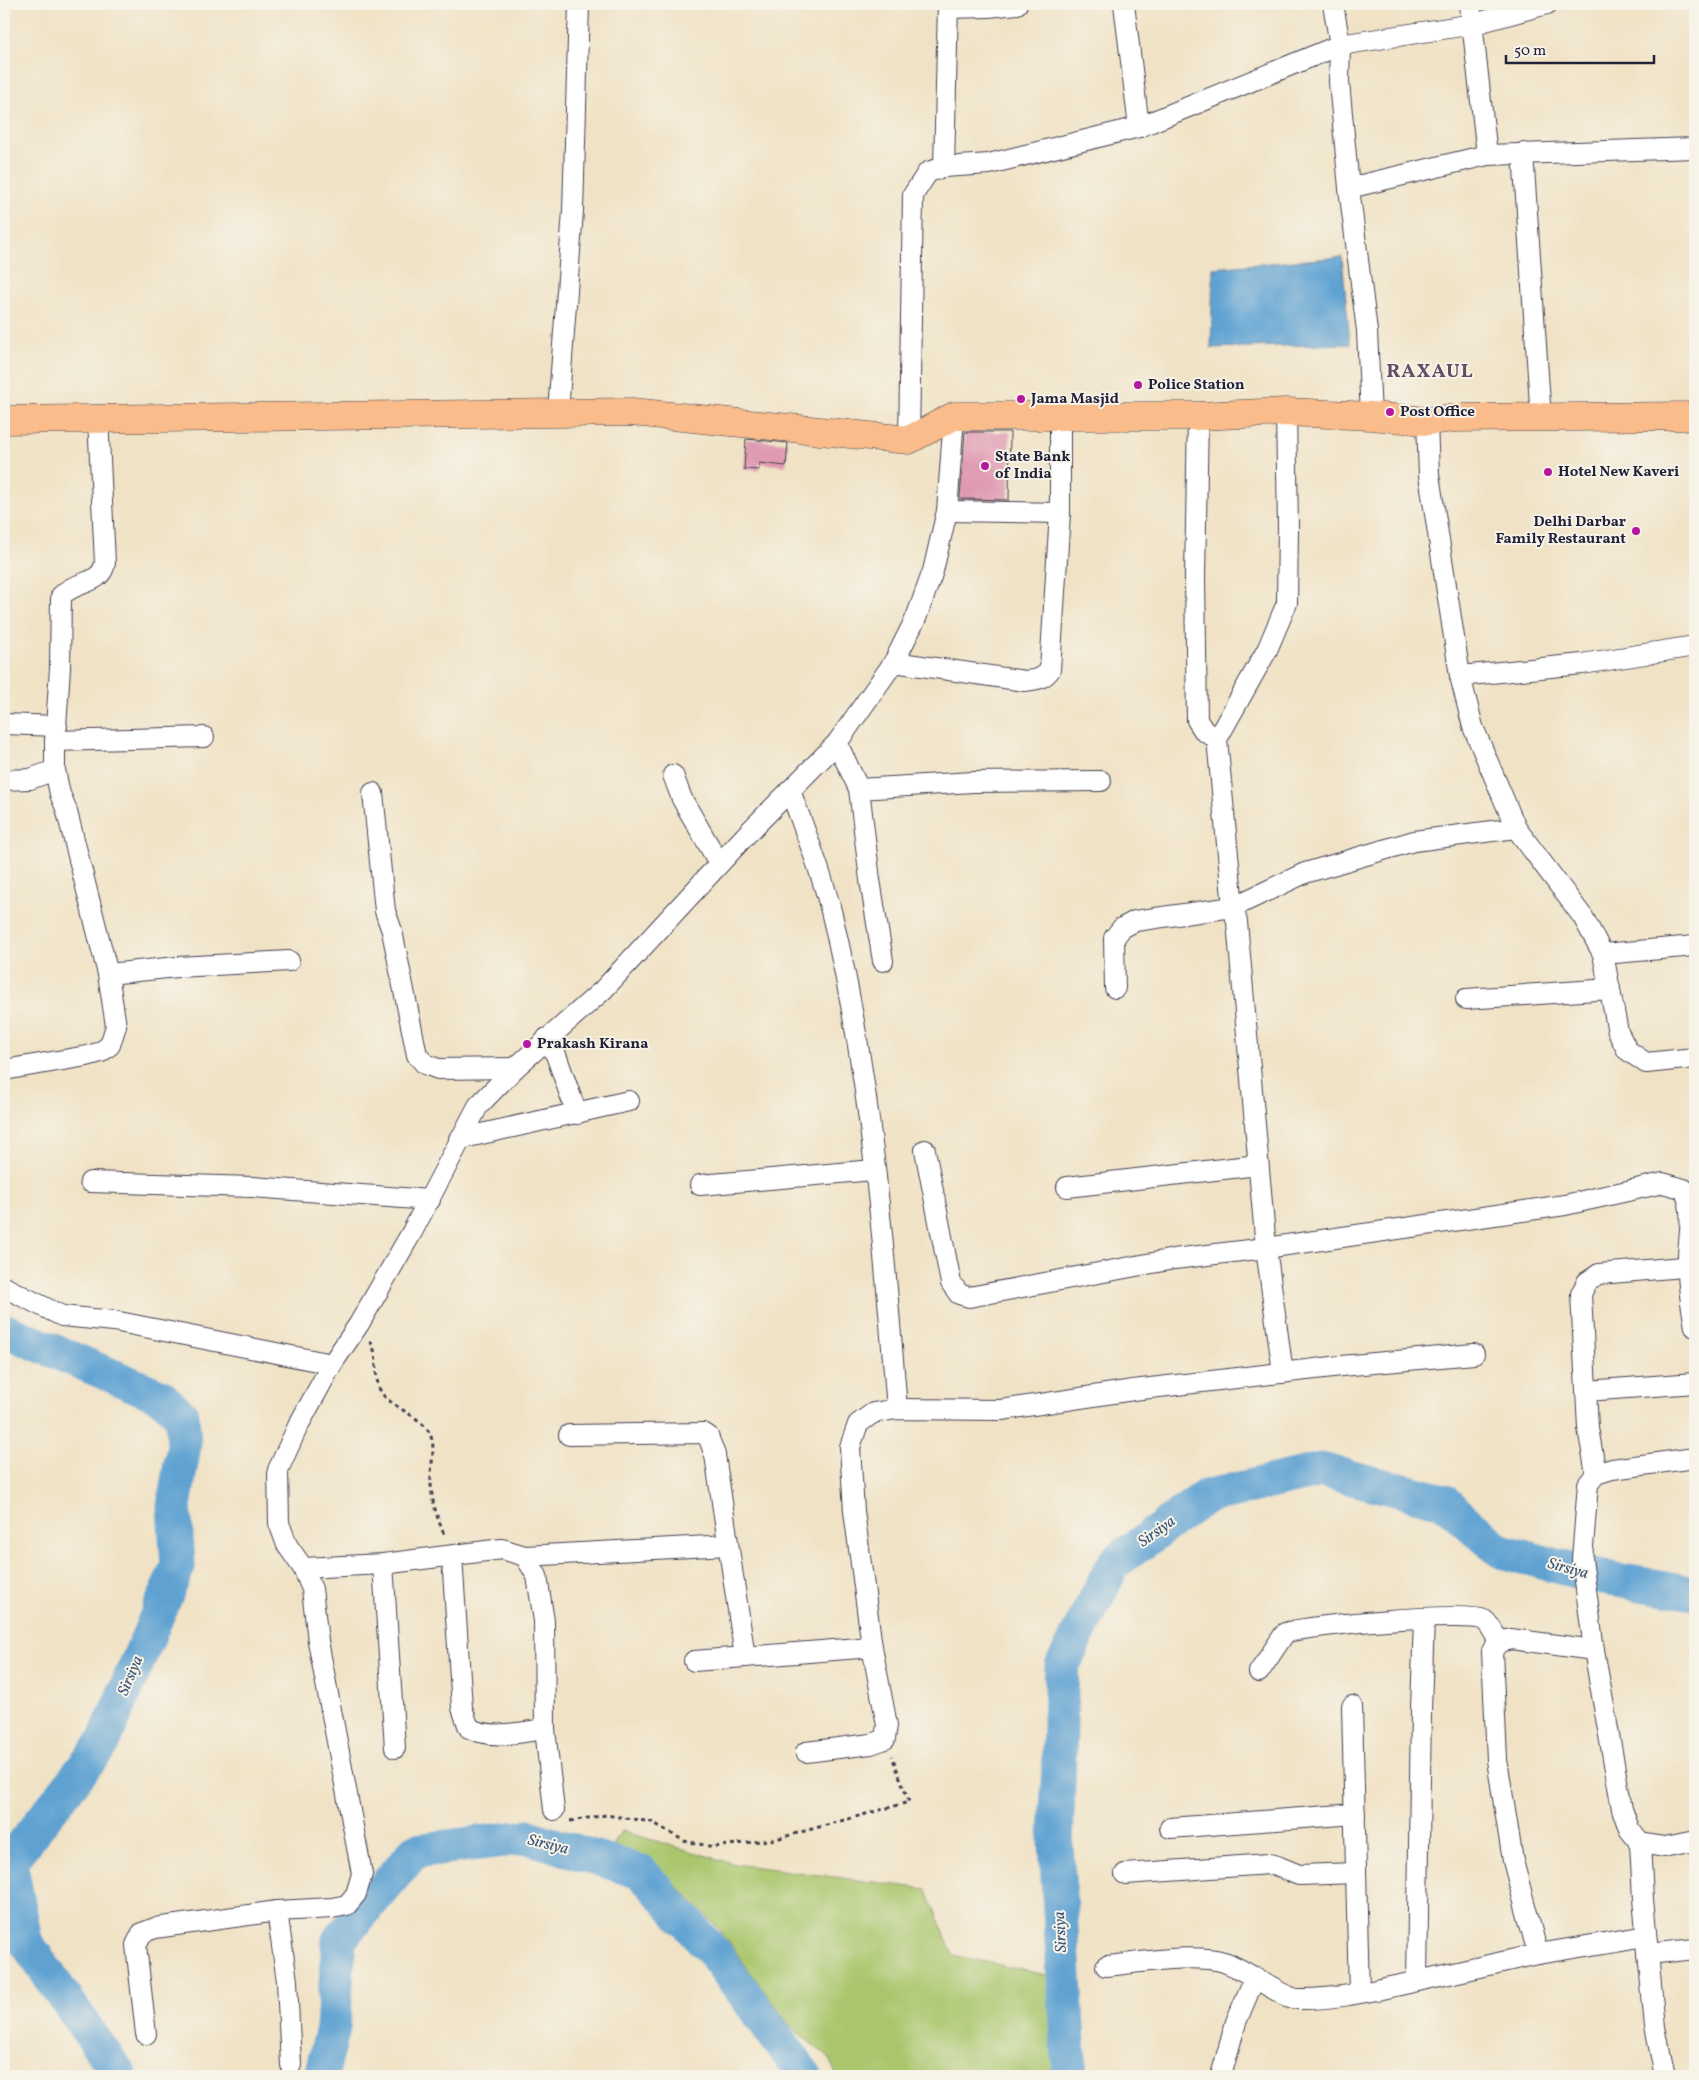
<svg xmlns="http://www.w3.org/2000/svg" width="1699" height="2080" viewBox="0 0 1699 2080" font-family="Vollkorn,serif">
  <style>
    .green { fill: #a9c66c; stroke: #667454 }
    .water { fill: #5ea2d2; stroke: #406286 }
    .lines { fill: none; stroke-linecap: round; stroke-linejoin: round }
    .river { stroke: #5ea2d2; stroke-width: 35 }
    .building { fill: #df9ab2 }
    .street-casing { stroke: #413f50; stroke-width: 22 }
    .primary-casing { stroke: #413f50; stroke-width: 29 }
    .path { stroke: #413f50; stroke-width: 3; stroke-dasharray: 4 4; stroke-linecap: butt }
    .street { stroke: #fff; stroke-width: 20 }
    .primary { stroke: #f9bc8a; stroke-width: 28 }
    .poi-dot { fill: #b5179e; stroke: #f7f3e8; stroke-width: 2 }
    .labels { text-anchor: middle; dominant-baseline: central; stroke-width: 4; stroke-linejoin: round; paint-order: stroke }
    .poi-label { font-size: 15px; font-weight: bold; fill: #22223b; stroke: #f7f3e8; text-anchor: start }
    .water-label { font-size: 16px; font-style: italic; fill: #3a5577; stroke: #f7f3e8 }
    .district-label { font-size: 20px; font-weight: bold; letter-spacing: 1px; fill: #644c65; stroke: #f7f3e8 }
  </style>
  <rect width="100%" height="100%" fill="#f7f3e8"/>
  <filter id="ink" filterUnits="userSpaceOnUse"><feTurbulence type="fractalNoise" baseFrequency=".02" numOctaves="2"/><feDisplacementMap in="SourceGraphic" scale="10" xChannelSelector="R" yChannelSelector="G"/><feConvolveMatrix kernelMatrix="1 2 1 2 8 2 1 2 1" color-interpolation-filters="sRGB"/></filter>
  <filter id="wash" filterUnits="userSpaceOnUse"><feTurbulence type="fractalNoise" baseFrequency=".0096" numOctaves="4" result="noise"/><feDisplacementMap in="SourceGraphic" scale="20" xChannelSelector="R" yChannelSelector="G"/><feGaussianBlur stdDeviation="1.12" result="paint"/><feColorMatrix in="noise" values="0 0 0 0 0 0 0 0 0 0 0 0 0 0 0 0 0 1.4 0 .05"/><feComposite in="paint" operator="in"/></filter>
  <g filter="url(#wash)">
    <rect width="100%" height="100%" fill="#f0e2c5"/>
    <!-- green -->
    <path class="green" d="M621,1831L735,1864L926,1889L953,1955L1060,1978L1075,2020L1073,2076H837L828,2057L790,2026L719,1929L678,1887L611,1849Z"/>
    <!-- water -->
    <path class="water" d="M1342,257L1350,344L1211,348L1213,268Z"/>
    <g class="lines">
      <!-- river -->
      <g class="river">
        <path d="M4,1330L160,1396L182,1416L184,1445L174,1506L178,1566L103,1743L10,1861L25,1941L120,2076"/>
        <path d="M321,2076L333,2028L339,1940L415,1851L528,1837L641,1872L711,1949L805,2076"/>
        <path d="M1070,2076L1056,1844L1062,1666L1114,1563L1205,1497L1321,1470L1443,1501L1501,1551L1598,1577L1695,1593"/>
      </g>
    </g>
    <g id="blocks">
      <!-- building -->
      <g class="building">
        <path d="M965,432H1010L1009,500L960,499Z"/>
        <path d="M746,439L788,443L786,466L759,463V470L744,469Z"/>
      </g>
    </g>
  </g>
  <g filter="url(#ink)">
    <use href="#blocks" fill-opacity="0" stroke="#413f50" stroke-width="1"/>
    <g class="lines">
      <!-- street casing -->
      <g class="street-casing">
        <g id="street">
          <path d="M1124,4L1139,127"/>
          <path d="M1333,4L1340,45L1339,82L1349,188L1367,331L1371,416"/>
          <path d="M1470,4L1487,155"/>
          <path d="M948,8L988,7L1017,4"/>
          <path d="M1523,153L1541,419"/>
          <path d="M944,167L948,4"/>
          <path d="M1349,188L1487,155L1695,148"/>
          <path d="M558,412L573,211L579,4"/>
          <path d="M1198,416L1195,577L1197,720L1204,731L1217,739"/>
          <path d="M1427,421L1429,475L1460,676L1473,727L1516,828L1583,917L1603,954L1618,1032L1627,1050L1646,1063L1695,1058"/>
          <path d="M909,440L913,195L928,172L944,167L989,164L1139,127L1340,45L1474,24L1547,4"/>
          <path d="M947,511L1060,513"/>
          <path d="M894,662L1025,681C1036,680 1043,679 1050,670L1060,513V416"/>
          <path d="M1460,676L1582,664L1695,646"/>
          <path d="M4,724L57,726"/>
          <path d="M55,741L60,668L61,596C75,580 101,586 105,563L98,418"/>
          <path d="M837,743L859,789L870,880L883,961"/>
          <path d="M673,775L682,799L719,863"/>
          <path d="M4,780L30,779L55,770V741L204,737"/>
          <path d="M859,789L973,782L1101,781"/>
          <path d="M790,790C805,832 823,875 833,919C871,1079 884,1245 897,1409"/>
          <path d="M373,793L385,911L392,931L417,1055L425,1064L438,1069L515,1068"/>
          <path d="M1603,954L1695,946"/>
          <path d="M108,974L177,967L289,961"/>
          <path d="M1115,988L1114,938L1122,928L1135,921L1233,907L1305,873L1414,841L1516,828"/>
          <path d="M1466,999L1610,989"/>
          <path d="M547,1038L556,1055L577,1114"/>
          <path d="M4,1070L87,1056L101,1052L110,1045L116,1026L108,974L66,808L60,794L55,770"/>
          <path d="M459,1139L629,1101"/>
          <path d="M925,1150L951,1283L959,1294L969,1297L1174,1259L1266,1248L1565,1205L1663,1183L1684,1189C1697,1215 1686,1242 1688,1269C1688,1289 1692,1308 1695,1327"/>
          <path d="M90,1182L252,1187L430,1200"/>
          <path d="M700,1185L874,1170"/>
          <path d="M1067,1187L1258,1165"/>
          <path d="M4,1287L62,1316L114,1321L332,1364"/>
          <path d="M1283,1373L1266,1248L1237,922L1233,907L1217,739L1267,650L1287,603L1288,527L1286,412"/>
          <path d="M1586,1391L1695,1383"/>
          <path d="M569,1435L703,1433L708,1436L715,1455L745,1657"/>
          <path d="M1695,1458L1612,1469L1596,1474L1588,1484L1582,1559L1594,1650L1622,1809L1629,1829L1640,1843L1664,1847L1695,1841"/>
          <path d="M1596,1474L1588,1428L1581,1294L1587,1282L1599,1274L1695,1266"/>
          <path d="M452,1556L462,1708L469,1728C492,1740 520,1732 545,1729L554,1810"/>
          <path d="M525,1556L728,1545"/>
          <path d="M383,1564L395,1748"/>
          <path d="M1594,1650L1511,1639L1499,1642L1492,1651L1497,1760L1513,1861L1538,1954L1646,1936"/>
          <path d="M694,1661L872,1647"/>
          <path d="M1259,1672L1285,1633C1305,1625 1470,1611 1484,1620C1490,1624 1495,1635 1499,1642"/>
          <path d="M1352,1706L1359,1993"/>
          <path d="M545,1729L544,1621L537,1576L525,1556L502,1549L383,1564L303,1568L287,1545L279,1523L278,1470L298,1426L332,1364L359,1324L412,1232L478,1106L515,1068L603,990L746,835L837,743L894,662L916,618L933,571L947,511L954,416"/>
          <path d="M806,1752L871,1744L885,1739L887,1725L872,1647L854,1511L850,1447L858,1424L873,1413L897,1409L1001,1410L1133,1390L1341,1366L1474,1354"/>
          <path d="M1170,1828L1355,1814"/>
          <path d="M1640,1843L1643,1899L1655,2027L1665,2076"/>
          <path d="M1125,1874L1269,1864L1277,1866L1299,1875L1356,1873"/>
          <path d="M1648,1954L1695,1949"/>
          <path d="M1106,1966C1139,1963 1193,1953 1224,1962C1246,1969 1281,1998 1298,1999C1332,2000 1367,1992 1400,1985C1446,1975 1492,1964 1538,1954"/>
          <path d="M1417,1981L1421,1710L1424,1618"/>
          <path d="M146,2034L136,1945L142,1933L155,1928L277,1911"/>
          <path d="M291,2065L287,1981L277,1911L332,1908L347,1905L356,1894L362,1874L318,1641L312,1589L303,1568"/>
          <path d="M1221,2076L1236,2022L1255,1977"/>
        </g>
      </g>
      <!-- primary casing -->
      <g class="primary-casing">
        <path id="primary" d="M4,420L632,412L909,440L954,416H1198L1286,412L1371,416L1427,421L1455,418L1695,416"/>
      </g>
      <!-- path -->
      <g class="path">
        <path d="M370,1341C381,1357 371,1382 384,1396C398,1411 427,1418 432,1440C435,1452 430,1469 431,1482C431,1502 438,1519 445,1537"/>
        <path d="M570,1821L606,1815L652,1822L684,1841L714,1847L776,1839L909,1802L892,1756"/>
      </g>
      <!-- street -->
      <use href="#street" class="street"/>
      <!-- primary -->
      <use href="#primary" class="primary"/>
    </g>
  </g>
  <!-- markers -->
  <g class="poi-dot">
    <circle cx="1138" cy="385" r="5"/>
    <circle cx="1021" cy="399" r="5"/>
    <circle cx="1390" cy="412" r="5"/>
    <circle cx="985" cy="466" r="5"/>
    <circle cx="1548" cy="472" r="5"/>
    <circle cx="1636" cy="531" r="5"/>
    <circle cx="527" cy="1044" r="5"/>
  </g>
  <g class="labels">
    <!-- poi labels -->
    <g class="poi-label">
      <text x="1148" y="385">Police Station</text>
      <text x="1031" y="399">Jama Masjid</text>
      <text x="1400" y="412">Post Office</text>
      <text x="995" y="457">State Bank<tspan x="995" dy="17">of India</tspan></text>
      <text x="1558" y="472">Hotel New Kaveri</text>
      <text x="1626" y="522" text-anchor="end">Delhi Darbar<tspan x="1626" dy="17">Family Restaurant</tspan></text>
      <text x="537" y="1044">Prakash Kirana</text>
    </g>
    <!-- water labels -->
    <g class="water-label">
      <text transform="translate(1157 1532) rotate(-36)">Sirsiya</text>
      <text transform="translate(1568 1569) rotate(15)">Sirsiya</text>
      <text transform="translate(131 1676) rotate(-67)">Sirsiya</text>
      <text transform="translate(548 1845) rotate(14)">Sirsiya</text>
      <text transform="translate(1061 1932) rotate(-93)">Sirsiya</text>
    </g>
    <!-- district labels -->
    <g class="district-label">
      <text x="1430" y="372">RAXAUL</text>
    </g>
  </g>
  <!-- margin -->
  <rect width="1699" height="2080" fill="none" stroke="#f7f3e8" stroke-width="20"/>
  <!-- scale -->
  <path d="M1506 55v8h148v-8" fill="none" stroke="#22223b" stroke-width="2.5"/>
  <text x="1514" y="55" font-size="15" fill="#22223b" stroke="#f7f3e8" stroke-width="4" paint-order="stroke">50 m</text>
</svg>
